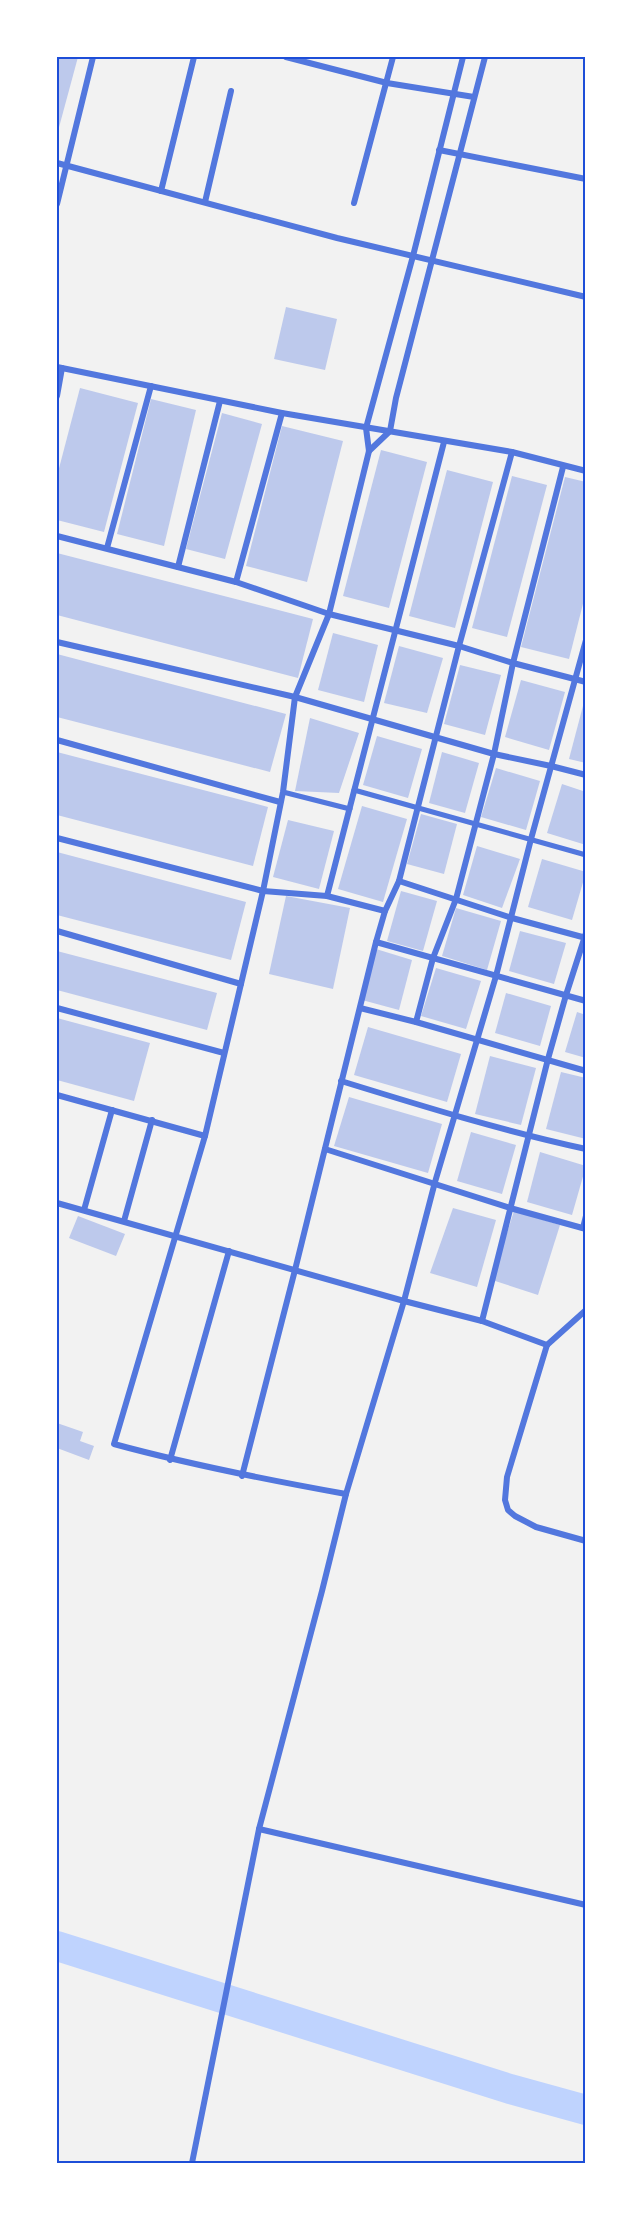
<svg xmlns="http://www.w3.org/2000/svg" width="643" height="2220" viewBox="0 0 643 2220" font-family="'Libre Baskerville',serif">
  <style>
    .lines { fill: none; stroke-linecap: round; stroke-linejoin: round }
    .river { stroke: #bfd3fe; stroke-width: 30 }
    .building { fill: #bdc9ec }
    .pedestrian { stroke: #5277de; stroke-width: 5 }
    .minor { stroke: #5277de; stroke-width: 6 }
    .neatline { fill: none; stroke: #1d4ed8; stroke-width: 2 }
  </style>
  <rect width="100%" height="100%" fill="#f2f2f2"/>
  <g class="lines">
    <!-- river -->
    <path class="river" d="M57,1946L510,2089L586,2110"/>
  </g>
  <!-- building -->
  <g class="building">
    <path d="M57,57H78L58,131H57Z"/>
    <path d="M286,307L337,319L325,370L274,359Z"/>
    <path d="M80,388L138,403L104,532L57,520V476Z"/>
    <path d="M151,399L196,410L164,546L117,534Z"/>
    <path d="M222,413L262,424L225,559L186,549Z"/>
    <path d="M282,426L343,441L307,582L246,566Z"/>
    <path d="M381,450L427,462L389,608L343,596Z"/>
    <path d="M447,470L493,482L455,628L409,616Z"/>
    <path d="M512,476L547,485L507,637L472,628Z"/>
    <path d="M565,477L586,482V592L569,659L521,647Z"/>
    <path d="M57,553L313,619L298,678L57,615Z"/>
    <path d="M333,633L378,645L364,702L318,690Z"/>
    <path d="M399,646L443,658L427,713L384,703Z"/>
    <path d="M57,654L286,714L270,772L57,717Z"/>
    <path d="M460,665L501,675L485,735L444,724Z"/>
    <path d="M521,680L565,692L549,750L505,737Z"/>
    <path d="M584,702H586V763L569,759Z"/>
    <path d="M310,718L359,733L339,793L295,791Z"/>
    <path d="M377,736L422,749L408,798L363,785Z"/>
    <path d="M57,752L268,807L253,866L57,815Z"/>
    <path d="M442,752L479,763L465,813L429,803Z"/>
    <path d="M496,768L540,781L526,830L481,817Z"/>
    <path d="M562,784L586,792V845L547,833Z"/>
    <path d="M362,806L407,819L383,902L338,889Z"/>
    <path d="M421,814L457,824L444,874L407,864Z"/>
    <path d="M288,820L334,831L319,889L273,877Z"/>
    <path d="M477,846L520,859L502,908L463,895Z"/>
    <path d="M57,852L246,902L231,960L57,915Z"/>
    <path d="M542,859L586,872L572,920L528,907Z"/>
    <path d="M401,891L437,901L423,951L387,941Z"/>
    <path d="M286,896L350,908L333,989L269,974Z"/>
    <path d="M456,908L501,921L487,970L442,956Z"/>
    <path d="M520,931L566,943L554,984L509,971Z"/>
    <path d="M376,949L412,960L399,1010L362,1000Z"/>
    <path d="M57,951L217,993L207,1030L57,990Z"/>
    <path d="M436,968L481,981L466,1029L421,1016Z"/>
    <path d="M506,993L551,1006L540,1046L495,1033Z"/>
    <path d="M577,1012L586,1015V1058L565,1052Z"/>
    <path d="M57,1018L150,1043L134,1101L57,1080Z"/>
    <path d="M368,1027L461,1054L447,1102L354,1075Z"/>
    <path d="M490,1056L536,1068L521,1125L475,1114Z"/>
    <path d="M561,1072L586,1078V1139L546,1129Z"/>
    <path d="M349,1097L442,1124L428,1173L334,1146Z"/>
    <path d="M471,1132L516,1145L502,1194L457,1181Z"/>
    <path d="M540,1152L586,1166L572,1215L527,1202Z"/>
    <path d="M453,1208L496,1220L477,1287L430,1273Z"/>
    <path d="M514,1211L560,1225L538,1295L492,1280Z"/>
    <path d="M78,1216L125,1234L116,1256L69,1238Z"/>
    <path d="M57,1423L83,1432L80,1441L94,1446L89,1460L57,1448Z"/>
  </g>
  <g class="lines">
    <!-- pedestrian -->
    <g class="pedestrian">
      <path d="M354,790L586,855"/>
      <path d="M283,792L350,809"/>
    </g>
    <!-- minor -->
    <g class="minor">
      <path d="M286,57L387,83L474,97"/>
      <path d="M439,150L586,179"/>
      <path d="M57,163L337,238L586,297"/>
      <path d="M161,191L194,57"/>
      <path d="M205,202L231,91"/>
      <path d="M354,203L393,57"/>
      <path d="M57,204L93,57"/>
      <path d="M57,367L282,413L512,452L586,471"/>
      <path d="M57,396L62,368"/>
      <path d="M369,451L390,431L396,398L485,57"/>
      <path d="M57,536L236,582L329,614L459,646L513,663L586,682"/>
      <path d="M107,548L151,386"/>
      <path d="M178,567L220,401"/>
      <path d="M236,582L282,413"/>
      <path d="M57,642L295,697L494,754L551,766L586,775"/>
      <path d="M57,740L280,802"/>
      <path d="M57,838L263,891L327,896L385,911"/>
      <path d="M399,881L512,918L586,938"/>
      <path d="M327,896L444,442"/>
      <path d="M57,931L241,984"/>
      <path d="M376,942L586,1001"/>
      <path d="M57,1008L224,1053"/>
      <path d="M360,1008L416,1022L586,1071"/>
      <path d="M416,1022L433,958L456,899L494,754L513,663L563,467"/>
      <path d="M341,1081C422,1106 503,1131 586,1149"/>
      <path d="M57,1095L205,1136"/>
      <path d="M325,1149L510,1208L586,1229"/>
      <path d="M57,1203L404,1301L482,1321L547,1345"/>
      <path d="M84,1210L112,1110"/>
      <path d="M124,1221L152,1120"/>
      <path d="M583,1228L586,1216"/>
      <path d="M482,1321L548,1059L566,995L586,933"/>
      <path d="M547,1345L507,1477L505,1500L508,1510L515,1516L536,1527L586,1541"/>
      <path d="M547,1345L586,1310"/>
      <path d="M170,1460L229,1251"/>
      <path d="M242,1476L295,1270L376,942L385,911L399,881L459,646L512,452"/>
      <path d="M346,1494C268,1480 191,1465 114,1444L205,1136L263,891L283,792L295,697L329,614L369,451L366,428L413,256L463,57"/>
      <path d="M259,1829L586,1905"/>
      <path d="M192,2163L259,1829L322,1591L346,1494L404,1301L435,1182L496,976L531,839L586,640"/>
    </g>
  </g>
  <!-- border -->
  <rect width="643" height="2220" fill="none" stroke="#ffffff" stroke-width="117"/>
  <rect x="58" y="58" width="526" height="2104" class="neatline"/>
</svg>
